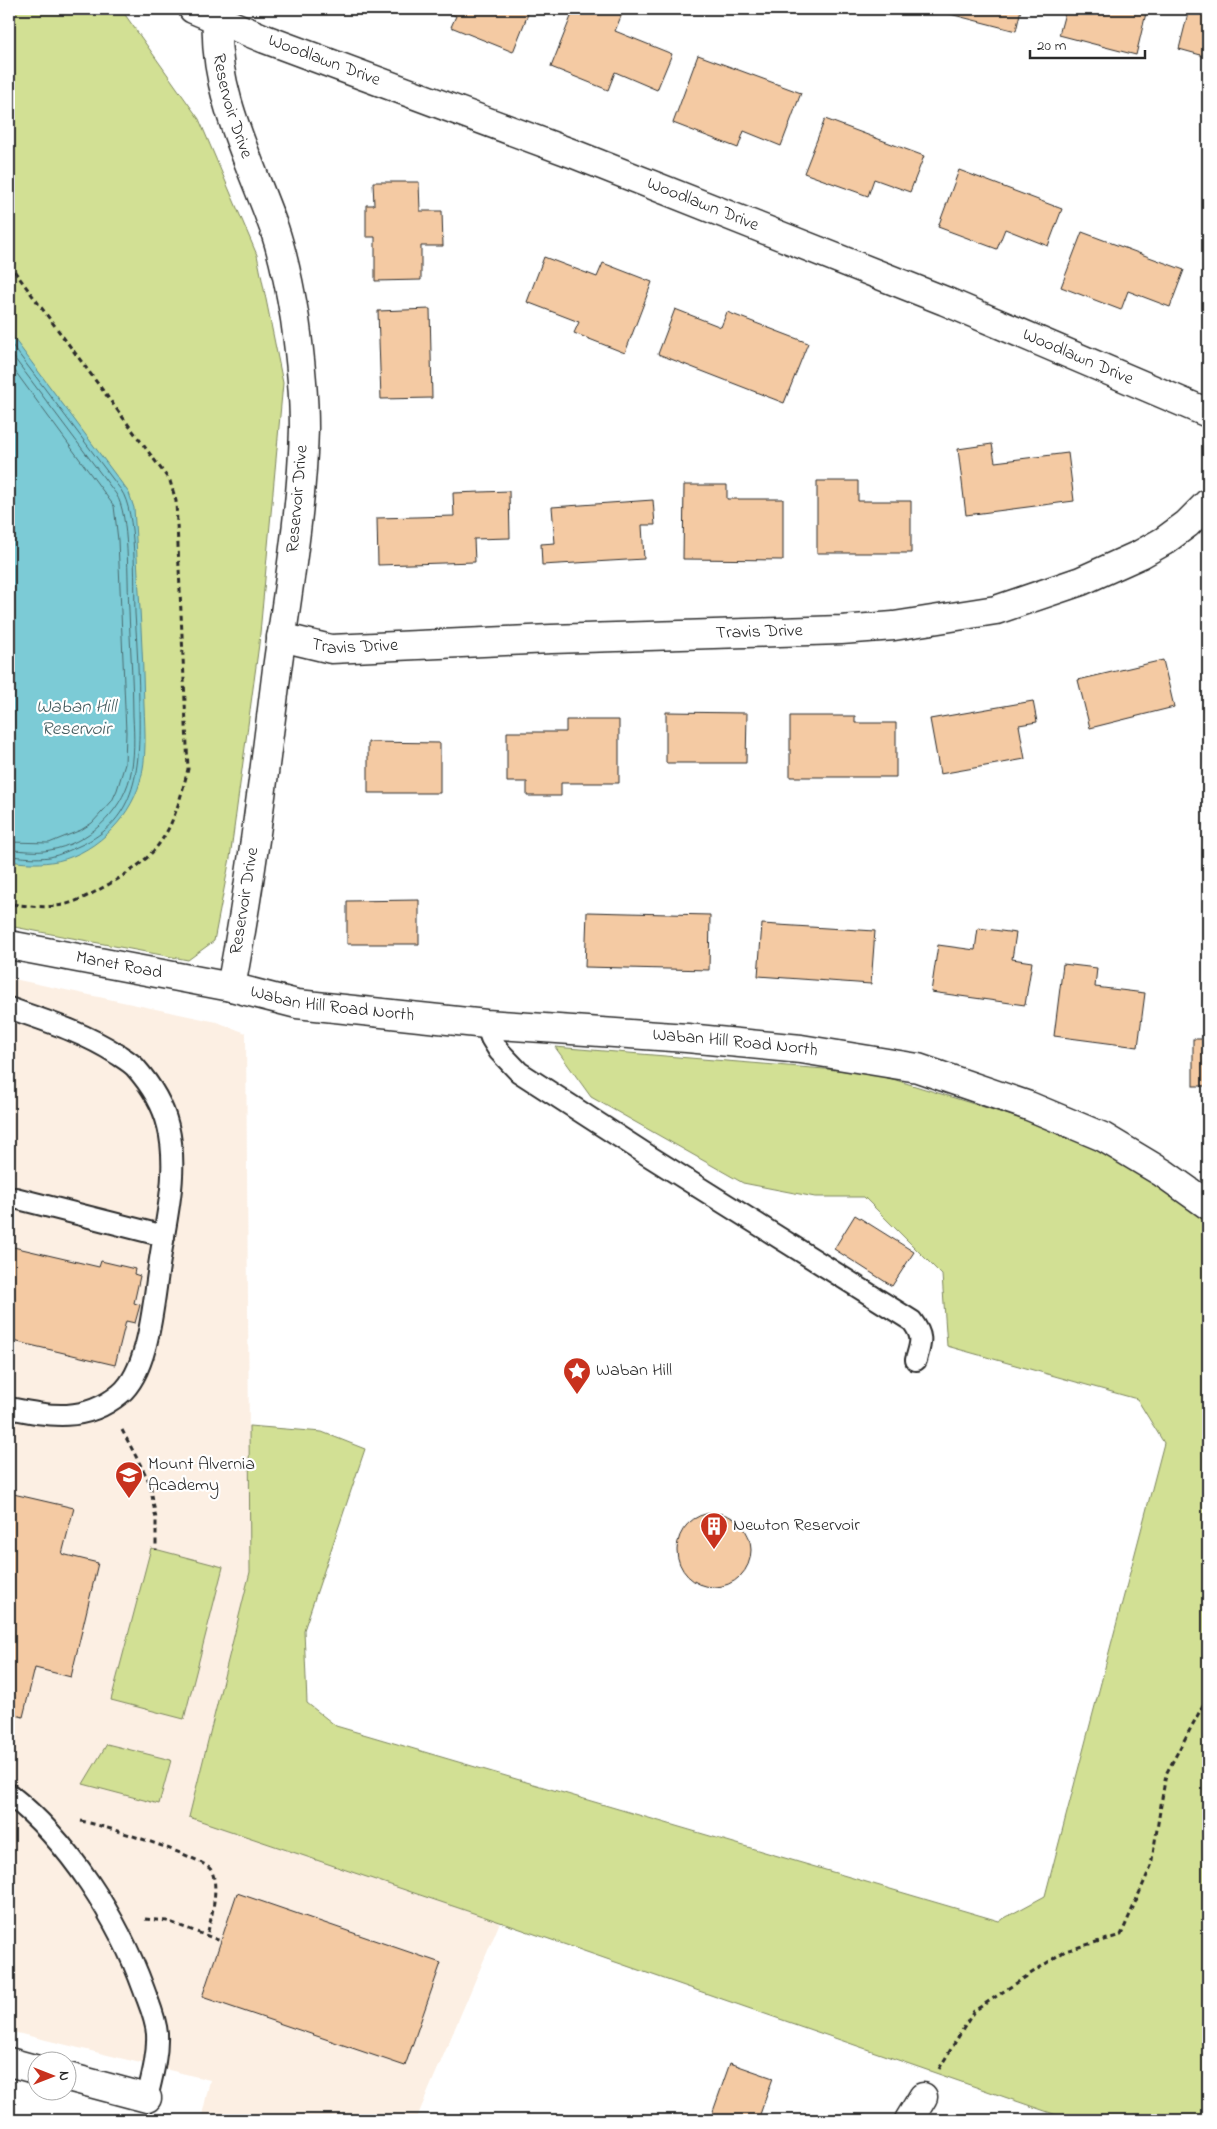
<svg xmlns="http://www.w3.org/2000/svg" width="1217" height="2129" viewBox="0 0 1217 2129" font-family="'Indie Flower',sans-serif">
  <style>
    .built { fill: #fcefe3 }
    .green { fill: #d2e094; stroke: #7e8660 }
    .water { fill: #7bcbd6; stroke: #5b8b92 }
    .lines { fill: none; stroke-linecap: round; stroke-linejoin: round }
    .shore { stroke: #4b6b6f; stroke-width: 1 }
    .building { fill: #f4caa3; stroke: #2b2b2b }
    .service-casing { stroke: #2b2b2b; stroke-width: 24 }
    .minor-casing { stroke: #2b2b2b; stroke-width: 31 }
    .path { stroke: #2b2b2b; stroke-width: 3; stroke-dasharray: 5 4; stroke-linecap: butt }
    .service { stroke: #fff; stroke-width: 20 }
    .minor { stroke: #fff; stroke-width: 28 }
    .labels { text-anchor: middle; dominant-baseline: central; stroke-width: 4.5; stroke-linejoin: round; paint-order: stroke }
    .street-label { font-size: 18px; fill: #2b2b2b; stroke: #fff }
    .poi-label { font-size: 18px; fill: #2b2b2b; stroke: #fff; text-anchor: start }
    .water-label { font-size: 19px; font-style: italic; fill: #435b5e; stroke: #fff }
  </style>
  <rect width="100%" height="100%" fill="#fff"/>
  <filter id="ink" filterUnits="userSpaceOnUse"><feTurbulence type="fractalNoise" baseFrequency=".02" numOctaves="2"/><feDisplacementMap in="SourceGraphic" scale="10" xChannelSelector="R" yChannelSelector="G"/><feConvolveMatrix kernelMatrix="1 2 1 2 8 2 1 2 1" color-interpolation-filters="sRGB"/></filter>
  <g filter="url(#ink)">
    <!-- built -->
    <path class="built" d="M9,978L217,1022L246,1033L250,1572L189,1817L500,1922L416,2120H201L210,2080L9,2031Z"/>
    <!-- green -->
    <g class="green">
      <path d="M9,9H121L199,119L257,255L283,383L259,644L230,858L214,941L188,960L9,926Z"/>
      <path d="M555,1047L873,1073L1039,1124L1124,1158L1208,1220V2120H1071L500,1922L189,1817L250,1572L249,1426L322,1432L365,1449L304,1630L307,1703L336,1726L999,1921L1045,1896L1164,1443L1137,1399L947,1346L942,1275L864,1197H815L743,1183L591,1097Z"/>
      <path d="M151,1548L223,1567L184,1719L111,1700Z"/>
      <path d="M107,1744L171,1760L159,1804L83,1784Z"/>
    </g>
    <!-- water -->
    <path class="water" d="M9,332L129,493L134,508L136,539C139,595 143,651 144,706C145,731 147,759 140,782C129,821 91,857 51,862C37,864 23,863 9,861Z"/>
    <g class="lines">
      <!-- shore -->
      <g class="shore">
        <path d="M9,341L121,490C137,513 134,583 135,613C137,645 139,676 139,708C140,765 139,820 79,846C70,850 60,855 50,857C36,859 23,857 9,856"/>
        <path d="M9,351L116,494C130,515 127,582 129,610C130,645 133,681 133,716C134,736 135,757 130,777C121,813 87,844 50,850C37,853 23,850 9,850"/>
        <path d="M9,363L114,506L118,540L126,732L125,764L117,790L112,801L92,823L81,830L49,843L9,842"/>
      </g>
    </g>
    <!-- building -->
    <g class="building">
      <path d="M438,9H530L513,52L451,27L456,16Z"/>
      <path d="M574,9H624L615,31L672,54L657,90L615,72L608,90L551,67Z"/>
      <path d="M947,9H1021L1016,31L946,13Z"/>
      <path d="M1066,9H1147L1136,55L1059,35Z"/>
      <path d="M1189,9H1208V57L1179,49Z"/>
      <path d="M698,55L801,93L781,146L744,131L738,148L673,123Z"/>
      <path d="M825,119L924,156L910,192L874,179L868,196L804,173Z"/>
      <path d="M959,170L1062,209L1048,246L1005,229L997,249L938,227Z"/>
      <path d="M373,182H419L420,211H442L443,246H421V280L375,281V237H366V205H374Z"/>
      <path d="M1082,232L1184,270L1170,307L1128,291L1121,310L1061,287Z"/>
      <path d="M544,257L597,277L603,263L652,282L625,353L574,333L579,322L527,302Z"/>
      <path d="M430,309L432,398L381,399L378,311Z"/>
      <path d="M675,309L721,327L727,312L808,343L784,403L658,354Z"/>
      <path d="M992,444L995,462L1068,453L1074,501L966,515L958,449Z"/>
      <path d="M817,481H858V501H911V553H817Z"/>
      <path d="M684,485H727V499H783V560L683,559Z"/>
      <path d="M509,491L510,538L474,539L475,562L378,565L377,518L454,516L453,493Z"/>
      <path d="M653,500L655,525H642L644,559L542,565L541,544L555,543L552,507Z"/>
      <path d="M1163,660L1174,707L1090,728L1078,680Z"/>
      <path d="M1033,701L1037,722L1019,725L1025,759L940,774L930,719Z"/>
      <path d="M666,712L747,713L746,763H666Z"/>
      <path d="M790,716H855V723H896V777H790Z"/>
      <path d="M566,720H619V783H561V796H527V782H507V732H566Z"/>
      <path d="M368,742L440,743V793H368Z"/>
      <path d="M419,900V944H347V901Z"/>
      <path d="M587,912L710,915L709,970L585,967Z"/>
      <path d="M762,924L875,931L871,984L758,976Z"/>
      <path d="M978,928L1016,933L1012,959L1032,962L1025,1005L931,992L938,945L975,950Z"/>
      <path d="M1063,964L1097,968L1095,987L1145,993L1138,1047L1054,1036Z"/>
      <rect x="1193" y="1039" width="15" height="47"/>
      <path d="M855,1215L914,1252L892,1286L834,1249Z"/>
      <path d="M9,1246L99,1267L101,1261L135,1269L134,1274L140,1276L134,1303L140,1305L135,1323L126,1321L115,1365L9,1340Z"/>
      <path d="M9,1493L74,1508L62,1554L98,1563L71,1677L35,1668L23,1717L9,1713Z"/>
      <circle cx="714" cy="1550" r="37"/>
      <path d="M237,1893L441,1963L405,2066L202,1997Z"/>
      <path d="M730,2063L773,2078L758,2120H710Z"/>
    </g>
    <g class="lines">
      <!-- service casing -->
      <g class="service-casing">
        <g id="service">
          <path d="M9,1008C46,1021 83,1032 117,1054C123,1058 130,1062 135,1067C150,1084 163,1105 168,1126C180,1175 164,1225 158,1273C153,1307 148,1371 120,1394C85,1423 50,1416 9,1408"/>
          <path d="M486,1024L491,1038L499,1051L519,1072L649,1156L912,1321C924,1337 921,1342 916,1360"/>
          <path d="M15,1198L164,1236"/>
          <path d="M9,1794C69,1841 118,1918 144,1990C149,2004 156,2019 157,2034C158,2055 152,2077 147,2098"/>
        </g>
      </g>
      <!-- minor casing -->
      <g class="minor-casing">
        <g id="minor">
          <path id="s1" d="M193,9L265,39L574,154L945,301L1208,413"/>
          <path id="s2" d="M217,20C213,92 250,161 274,228C284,258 290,288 295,319C300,355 304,392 304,428C302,509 288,589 277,669C264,775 251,882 231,987"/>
          <path id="s3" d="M281,637L331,649L551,639L841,630L894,626L996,610L1081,581L1141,554L1164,541L1187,524L1208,503"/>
          <path id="s4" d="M9,945L231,987L297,1004L486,1024L687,1038L801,1049L918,1068L1029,1106L1103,1137L1163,1173L1208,1205"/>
          <path d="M9,2062L38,2070"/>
          <path d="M68,2077L147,2098"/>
          <path d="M909,2120L923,2097"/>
        </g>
      </g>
      <!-- path -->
      <g class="path">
        <path d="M9,264L170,481L176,501L188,769C172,833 162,856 102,888C88,896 71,905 55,906C40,908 24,905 9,904"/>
        <path d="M122,1430L150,1483L156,1519V1550"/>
        <path d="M81,1821C99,1824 204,1857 211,1870C220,1886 211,1919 207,1935"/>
        <path d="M145,1919L167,1921L221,1941"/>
        <path d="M939,2069L974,2011L1065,1951L1121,1935L1151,1866L1166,1774L1208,1696"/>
      </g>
      <!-- service -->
      <use href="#service" class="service"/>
      <!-- minor -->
      <use href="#minor" class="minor"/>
    </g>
  </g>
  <!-- icons -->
  <defs>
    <g id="sight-pin" transform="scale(1.4375)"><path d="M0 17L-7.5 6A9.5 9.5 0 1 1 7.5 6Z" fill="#c8321e" stroke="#fff"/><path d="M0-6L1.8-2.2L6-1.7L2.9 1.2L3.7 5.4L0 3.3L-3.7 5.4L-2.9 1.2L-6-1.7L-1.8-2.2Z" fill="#fff"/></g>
    <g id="school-pin" transform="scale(1.4375)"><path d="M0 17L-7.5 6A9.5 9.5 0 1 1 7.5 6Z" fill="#c8321e" stroke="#fff"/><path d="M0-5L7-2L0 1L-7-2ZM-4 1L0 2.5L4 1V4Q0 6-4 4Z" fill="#fff"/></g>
    <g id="building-pin" transform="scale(1.4375)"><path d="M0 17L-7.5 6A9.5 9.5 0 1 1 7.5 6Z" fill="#c8321e" stroke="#fff"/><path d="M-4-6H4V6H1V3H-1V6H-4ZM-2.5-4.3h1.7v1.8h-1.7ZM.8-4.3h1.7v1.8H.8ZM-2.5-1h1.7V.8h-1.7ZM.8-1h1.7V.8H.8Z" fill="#fff"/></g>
  </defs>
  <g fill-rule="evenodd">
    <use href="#sight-pin" x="577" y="1371"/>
    <use href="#school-pin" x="129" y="1475"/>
    <use href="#building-pin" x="714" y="1526"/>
  </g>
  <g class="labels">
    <!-- street labels -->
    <g class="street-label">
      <text stroke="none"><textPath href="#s1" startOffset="141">Woodlawn Drive</textPath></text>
      <text stroke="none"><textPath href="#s2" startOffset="88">Reservoir Drive</textPath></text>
      <text stroke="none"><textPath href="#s1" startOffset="546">Woodlawn Drive</textPath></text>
      <text stroke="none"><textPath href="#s1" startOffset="951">Woodlawn Drive</textPath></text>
      <text transform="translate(298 499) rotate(-85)">Reservoir Drive</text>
      <text stroke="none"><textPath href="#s3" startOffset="480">Travis Drive</textPath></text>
      <text stroke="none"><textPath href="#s3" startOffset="75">Travis Drive</textPath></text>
      <text transform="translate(245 901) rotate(-81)">Reservoir Drive</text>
      <text stroke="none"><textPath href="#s4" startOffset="112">Manet Road</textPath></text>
      <text stroke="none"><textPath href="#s4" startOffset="329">Waban Hill Road North</textPath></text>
      <text stroke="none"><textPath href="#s4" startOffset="734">Waban Hill Road North</textPath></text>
    </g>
    <!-- poi labels -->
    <g class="poi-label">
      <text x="596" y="1371">Waban Hill</text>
      <text x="148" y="1465">Mount Alvernia<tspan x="148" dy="21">Academy</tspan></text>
      <text x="733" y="1526">Newton Reservoir</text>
    </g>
    <!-- water labels -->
    <g class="water-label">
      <text x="76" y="707">Waban Hill<tspan x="76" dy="22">Reservoir</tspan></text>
    </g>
  </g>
  <!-- margin -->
  <rect width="1217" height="2129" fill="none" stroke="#fff" stroke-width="30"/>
  <rect x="15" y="15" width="1187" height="2099" fill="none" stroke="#2b2b2b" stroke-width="2" filter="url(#ink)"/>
  <!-- north arrow -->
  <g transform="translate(52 2076) rotate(90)"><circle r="24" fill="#ffffff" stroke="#aaaaaa"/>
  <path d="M0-4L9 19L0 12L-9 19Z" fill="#c8321e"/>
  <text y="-8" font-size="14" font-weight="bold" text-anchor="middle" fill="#2b2b2b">N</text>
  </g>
  <!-- scale -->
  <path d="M1030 50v8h115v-8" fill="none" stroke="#2b2b2b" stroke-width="2.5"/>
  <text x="1037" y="50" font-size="15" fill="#2b2b2b" stroke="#ffffff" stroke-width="4" paint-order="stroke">20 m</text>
</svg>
